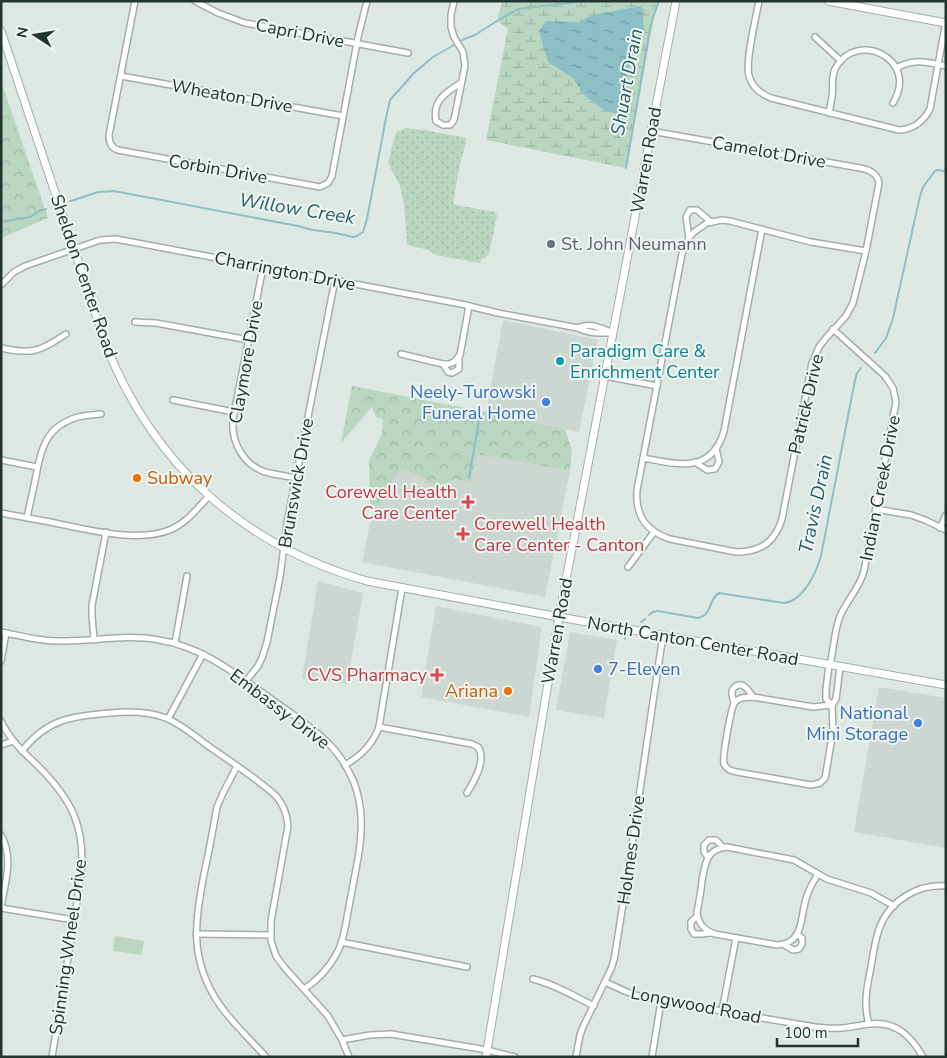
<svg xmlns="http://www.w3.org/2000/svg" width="947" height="1058" viewBox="0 0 947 1058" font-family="'Nunito Sans',sans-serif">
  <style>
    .built { fill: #cdd7d2 }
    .grass { fill: url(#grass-dots) }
    .forest { fill: url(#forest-crowns) }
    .wetland { fill: url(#wetland-marsh) }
    .garden { fill: #b9d6c1 }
    .water { fill: url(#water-ripples) }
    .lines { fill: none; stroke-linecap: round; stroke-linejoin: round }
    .stream { stroke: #8cbfc6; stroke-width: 2 }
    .street-casing { stroke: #a2afa9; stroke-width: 8 }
    .secondary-casing { stroke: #9fb2aa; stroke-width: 9 }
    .street { stroke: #fff; stroke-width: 5 }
    .secondary { stroke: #fff; stroke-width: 7 }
    .worship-dot { fill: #6b7280; stroke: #eef5f1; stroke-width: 2 }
    .culture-dot { fill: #0f9aa8; stroke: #eef5f1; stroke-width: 2 }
    .shop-dot { fill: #3f7fe0; stroke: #eef5f1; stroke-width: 2 }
    .food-dot { fill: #e8710a; stroke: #eef5f1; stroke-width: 2 }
    .health-dot { fill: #e0444e; stroke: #eef5f1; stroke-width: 2 }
    .labels { text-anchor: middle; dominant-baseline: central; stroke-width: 4; stroke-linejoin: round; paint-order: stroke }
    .street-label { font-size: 18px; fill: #22352f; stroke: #eef5f1 }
    .worship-label { font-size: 18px; fill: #5b616d; stroke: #eef5f1; text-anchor: start }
    .culture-label { font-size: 18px; fill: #0d838f; stroke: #eef5f1; text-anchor: start }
    .shop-label { font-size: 18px; fill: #366cbe; stroke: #eef5f1; text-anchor: end }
    .food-label { font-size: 18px; fill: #c56008; stroke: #eef5f1; text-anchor: start }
    .health-label { font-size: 18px; fill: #be3a42; stroke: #eef5f1; text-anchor: end }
    .water-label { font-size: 19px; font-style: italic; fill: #245f68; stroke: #eef5f1 }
  </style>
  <defs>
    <pattern id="grass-dots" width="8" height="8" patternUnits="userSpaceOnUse" patternTransform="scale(1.25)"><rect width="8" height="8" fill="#b9d6c1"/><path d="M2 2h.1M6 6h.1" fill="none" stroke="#9fb8a6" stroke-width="1.8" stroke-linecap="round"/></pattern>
    <pattern id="forest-crowns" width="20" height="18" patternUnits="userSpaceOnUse" patternTransform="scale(1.25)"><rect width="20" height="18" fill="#b9d6c1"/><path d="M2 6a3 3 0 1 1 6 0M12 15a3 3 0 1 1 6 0" fill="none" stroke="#9fb8a6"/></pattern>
    <pattern id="wetland-marsh" width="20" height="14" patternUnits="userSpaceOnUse" patternTransform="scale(1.25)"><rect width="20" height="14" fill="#b9d6c1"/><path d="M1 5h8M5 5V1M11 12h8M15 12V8" fill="none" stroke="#9fb8a6"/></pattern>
    <pattern id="water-ripples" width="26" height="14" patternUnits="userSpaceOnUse" patternTransform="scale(1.25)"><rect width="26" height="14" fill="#8cbfc6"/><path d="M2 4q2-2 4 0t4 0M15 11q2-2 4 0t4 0" fill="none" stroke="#729ca1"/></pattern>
  </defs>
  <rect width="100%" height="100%" fill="#dee8e3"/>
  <!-- built -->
  <g class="built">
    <path d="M503,320L598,340L579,432L486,412Z"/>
    <path d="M476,453L570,471L545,597L362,562L382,465L471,481Z"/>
    <path d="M318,581L363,593L347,684L302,678Z"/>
    <path d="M436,606L542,627L529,717L421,697Z"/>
    <path d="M570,632L617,640L604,718L556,710Z"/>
    <path d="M879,687L946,698V848L854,832Z"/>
  </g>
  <!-- grass -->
  <path class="grass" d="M406,128L424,130L467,138L459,169L453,203L456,205L495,212L497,215L489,254L485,258L481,259L480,263L435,255L429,250L407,245L404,205L400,186L388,163L396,132Z"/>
  <!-- forest -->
  <g class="forest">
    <path d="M1,81L48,218L1,238Z"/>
    <path d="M352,386L486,412L565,429L572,450L570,471L477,454L471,482C453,478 452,478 436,488L423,477L402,469L392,481L381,505L374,506L370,503L369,460L382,434L383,419L376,417L372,407L341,443Z"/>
  </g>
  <!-- wetland -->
  <path class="wetland" d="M502,1H657L626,168L486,140L508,29L497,21Z"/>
  <!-- garden -->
  <path class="garden" d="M115,936L144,941L142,955L113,951Z"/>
  <!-- water -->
  <path class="water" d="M642,6L644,29L627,73L628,93L621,114L607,112L584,95L573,78L548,62L539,31L546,21L580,22L592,15Z"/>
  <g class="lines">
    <!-- stream -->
    <g class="stream">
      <path d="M462,40L475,35L497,21L518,9L585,1"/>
      <path d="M626,168L651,23L659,1"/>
      <path d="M70,201L74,200L98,192L114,191L298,226L313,230L336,233L353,237L357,236L363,232L367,219L386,118L390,100L414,73L433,57L454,45"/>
      <path d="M1,222L30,217L39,211L46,209"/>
      <path d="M875,353L886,338L893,318L920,196L923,187L935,171L938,170L944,171L946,169"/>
      <path d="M469,478L480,414"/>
      <path d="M649,615L653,612L658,611L698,618C713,615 708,599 719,593L784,603C803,601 816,573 821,556L855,380L857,373L861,368"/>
      <path d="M641,622L645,619"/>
      <path d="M625,639V638"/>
    </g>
    <!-- street casing -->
    <g class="street-casing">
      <g id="street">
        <path d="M135,1L109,135C109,142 111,148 118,150L320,187L328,183L332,176L358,37L367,1"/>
        <path d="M195,1L218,13L245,23L408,53"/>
        <path d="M454,1L451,15V27L454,37L463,52L465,66L454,120L450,125H443L436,121C432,101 446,92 461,83"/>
        <path d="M759,1C756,18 745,61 749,76C752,87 761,94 771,98L899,130C914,129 923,122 930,109L946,21"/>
        <path d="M815,37L841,61"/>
        <path d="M896,68C915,58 926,62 946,66"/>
        <path d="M121,76L343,116"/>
        <path d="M829,113C830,108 831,103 832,97C834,87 830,77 836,67C857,30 920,59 893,103"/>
        <path d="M651,131L860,168C870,170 877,173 879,183L866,251L853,303L846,316L826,338L819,347L812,363L782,519C775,542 761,552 736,552L670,539C646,531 635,516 637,490L682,254L689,238L694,232L707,223L722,220L730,221L811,242L866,251"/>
        <path d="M689,238L686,217L690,210H697L711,222"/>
        <path d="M263,267L233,419C231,443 244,467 269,473C278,475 287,476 296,478"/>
        <path d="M1,285L14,272L25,266L100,240L116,239L461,304L498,313L578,328C589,334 601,333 612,333"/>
        <path d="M135,322L156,323L249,340"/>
        <path d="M578,328C589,322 600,328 611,332"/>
        <path d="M1,348C33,355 40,351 66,334"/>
        <path d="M401,354L443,364H449L454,362L460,355L469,306"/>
        <path d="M443,364L448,372L452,373L459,369V357"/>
        <path d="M605,376L657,386"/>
        <path d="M173,400L234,412"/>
        <path d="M643,458C677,464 711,475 724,431L762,229"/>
        <path d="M1,460L37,467"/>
        <path d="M695,462L707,470L715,469L719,462L716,448"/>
        <path d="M876,509L911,515L925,520L946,530"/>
        <path d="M1,513C18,516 34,519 50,522C85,529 139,544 172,529C187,522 197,509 209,496"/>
        <path d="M27,518C30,504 33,490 36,476C41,447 47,426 78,417C85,415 93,415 101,414"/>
        <path d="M940,528L946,515"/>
        <path d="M628,567L654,532"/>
        <path d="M1,632C22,636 43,642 65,641C96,641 127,634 159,640C204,647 238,676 274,701C293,715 314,728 330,745C340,755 347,767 353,780C365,809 362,839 356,869C353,885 350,901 347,917C345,929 343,943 337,953C329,968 318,980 304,989"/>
        <path d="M94,640L92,616V605L106,532"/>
        <path d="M175,643L187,576"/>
        <path d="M1,661L6,633"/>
        <path d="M829,665L826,689V699L832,705"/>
        <path d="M830,665C834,648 834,629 841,614C848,599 860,587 864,571L896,402L893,388L885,376L833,329"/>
        <path d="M246,681L258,666L262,658L267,642L280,577L287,523L335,280"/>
        <path d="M734,703C734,701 732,696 732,695C731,687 739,682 745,687C748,689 751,694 753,697"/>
        <path d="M832,705L813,707L753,697C747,697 739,697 735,702C731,707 722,758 724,764C727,770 732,771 737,772L811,785L820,783L825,778L826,773L833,731L832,705L836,699L840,667"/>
        <path d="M168,719L203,654"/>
        <path d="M1,721C10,740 23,752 38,766C72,800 86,827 81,877L52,1057"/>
        <path d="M379,727L472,744L478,747C487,760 474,781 467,793"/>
        <path d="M1,745L13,741"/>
        <path d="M22,751C47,719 72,716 110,713C129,711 148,711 166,718C183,725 197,738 211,748C233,763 256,778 276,796C284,805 287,814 288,826L271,921V941L276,956L284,967L328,1016L342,1040L349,1057"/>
        <path d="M345,765C361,756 373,744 379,727L402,588"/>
        <path d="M237,766L223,793L217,807C213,829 209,852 204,874C196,919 189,953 214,996C227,1018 248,1037 266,1057"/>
        <path d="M1,835C14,857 5,884 1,907"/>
        <path d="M708,857L704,852V845L709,840H716L723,847"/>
        <path d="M818,874C813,882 808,890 806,899C800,918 804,944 777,945L715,934C704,930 698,924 697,912C699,902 701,892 702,881C705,864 706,849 727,847L794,860L827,879L871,893L894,906"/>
        <path d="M1,908L74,920"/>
        <path d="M697,916L691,922V929L694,934H701L711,933"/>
        <path d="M196,934L270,935"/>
        <path d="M341,942L467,967"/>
        <path d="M783,944L793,950L799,949L802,944V938L797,934"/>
        <path d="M533,979C554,984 574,996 594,1006"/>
        <path d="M605,982L627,992L645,998L815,1027C824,1028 833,1029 842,1028C851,1027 860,1025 870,1024C896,1021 911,1036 923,1057"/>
        <path d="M722,1011L736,938"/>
        <path d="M869,1024C863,1005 867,986 871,967C873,954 875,941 879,929C889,901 917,884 946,886"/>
        <path d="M342,1040L370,1035L391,1034L487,1050L515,1057"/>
        <path d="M576,1057L580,1035L583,1027L611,969L614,960C632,852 646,744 663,636"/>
        <path d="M652,1057L661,1001"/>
      </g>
    </g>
    <!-- secondary casing -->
    <g class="secondary-casing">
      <g id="secondary">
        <path d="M828,1L946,23"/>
        <path d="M1,31L107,348C155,466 244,546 367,581L559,617L946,685"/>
        <path d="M486,1057L559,617L676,1"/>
      </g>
    </g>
    <!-- street -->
    <use href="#street" class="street"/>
    <!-- secondary -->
    <use href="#secondary" class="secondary"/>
  </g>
  <!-- markers -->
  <circle class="worship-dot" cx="551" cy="244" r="5"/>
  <circle class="culture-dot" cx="560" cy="361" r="5"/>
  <g class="shop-dot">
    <circle cx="546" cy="402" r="5"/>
    <circle cx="598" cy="669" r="5"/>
    <circle cx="918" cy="723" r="5"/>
  </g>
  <g class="food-dot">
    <circle cx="137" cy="478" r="5"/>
    <circle cx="508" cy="691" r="5"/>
  </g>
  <g class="health-dot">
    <path d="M465.5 494.5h5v5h5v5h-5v5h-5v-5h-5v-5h5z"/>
    <path d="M460.5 526.5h5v5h5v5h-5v5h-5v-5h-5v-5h5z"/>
    <path d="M434.5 667.5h5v5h5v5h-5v5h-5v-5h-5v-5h5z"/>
  </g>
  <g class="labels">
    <!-- street labels -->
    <g class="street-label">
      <text transform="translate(300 33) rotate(11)">Capri Drive</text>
      <text transform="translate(232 96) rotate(10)">Wheaton Drive</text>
      <text transform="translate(769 152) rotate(10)">Camelot Drive</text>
      <text transform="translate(646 160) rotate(-80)">Warren Road</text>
      <text transform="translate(218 169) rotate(10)">Corbin Drive</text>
      <text transform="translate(285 271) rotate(11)">Charrington Drive</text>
      <text transform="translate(84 276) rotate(71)">Sheldon Center Road</text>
      <text transform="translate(246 362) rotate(-80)">Claymore Drive</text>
      <text transform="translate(806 404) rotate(-77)">Patrick Drive</text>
      <text transform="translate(296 483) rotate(-80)">Brunswick Drive</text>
      <text transform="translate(880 488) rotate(-79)">Indian Creek Drive</text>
      <text transform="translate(557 631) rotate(-80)">Warren Road</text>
      <text transform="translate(693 641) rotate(10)">North Canton Center Road</text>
      <text transform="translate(280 709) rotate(37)">Embassy Drive</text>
      <text transform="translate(631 850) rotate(-82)">Holmes Drive</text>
      <text transform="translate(68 947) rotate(-82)">Spinning Wheel Drive</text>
      <text transform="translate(696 1005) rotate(11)">Longwood Road</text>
    </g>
    <!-- worship labels -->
    <g class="worship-label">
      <text x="561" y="244">St. John Neumann</text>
    </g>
    <!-- culture labels -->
    <g class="culture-label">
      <text x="570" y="351">Paradigm Care &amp;<tspan x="570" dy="21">Enrichment Center</tspan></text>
    </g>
    <!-- shop labels -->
    <g class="shop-label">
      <text x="536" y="392">Neely-Turowski<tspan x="536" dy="21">Funeral Home</tspan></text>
      <text x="608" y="669" text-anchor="start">7-Eleven</text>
      <text x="908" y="713">National<tspan x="908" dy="21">Mini Storage</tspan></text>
    </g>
    <!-- food labels -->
    <g class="food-label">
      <text x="147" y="478">Subway</text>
      <text x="498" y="691" text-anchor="end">Ariana</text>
    </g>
    <!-- health labels -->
    <g class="health-label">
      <text x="457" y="492">Corewell Health<tspan x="457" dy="21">Care Center</tspan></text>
      <text x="474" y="524" text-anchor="start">Corewell Health<tspan x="474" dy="21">Care Center - Canton</tspan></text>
      <text x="427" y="675">CVS Pharmacy</text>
    </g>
    <!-- water labels -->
    <g class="water-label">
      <text transform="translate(627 82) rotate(-80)">Shuart Drain</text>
      <text transform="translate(297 209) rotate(9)">Willow Creek</text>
      <text transform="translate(816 504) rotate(-78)">Travis Drain</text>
    </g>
  </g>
  <!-- border -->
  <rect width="947" height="1058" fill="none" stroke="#22352f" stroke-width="5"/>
  <!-- north arrow -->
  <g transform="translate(35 35) rotate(282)" stroke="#eef5f1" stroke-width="4" paint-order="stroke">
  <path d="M0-4L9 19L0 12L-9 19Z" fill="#22352f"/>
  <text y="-8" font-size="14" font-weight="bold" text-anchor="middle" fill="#22352f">N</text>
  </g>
  <!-- scale -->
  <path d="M777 1038v8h81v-8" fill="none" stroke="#22352f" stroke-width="2.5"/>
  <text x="784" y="1038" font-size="15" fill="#22352f" stroke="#eef5f1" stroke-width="4" paint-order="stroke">100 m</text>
</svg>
